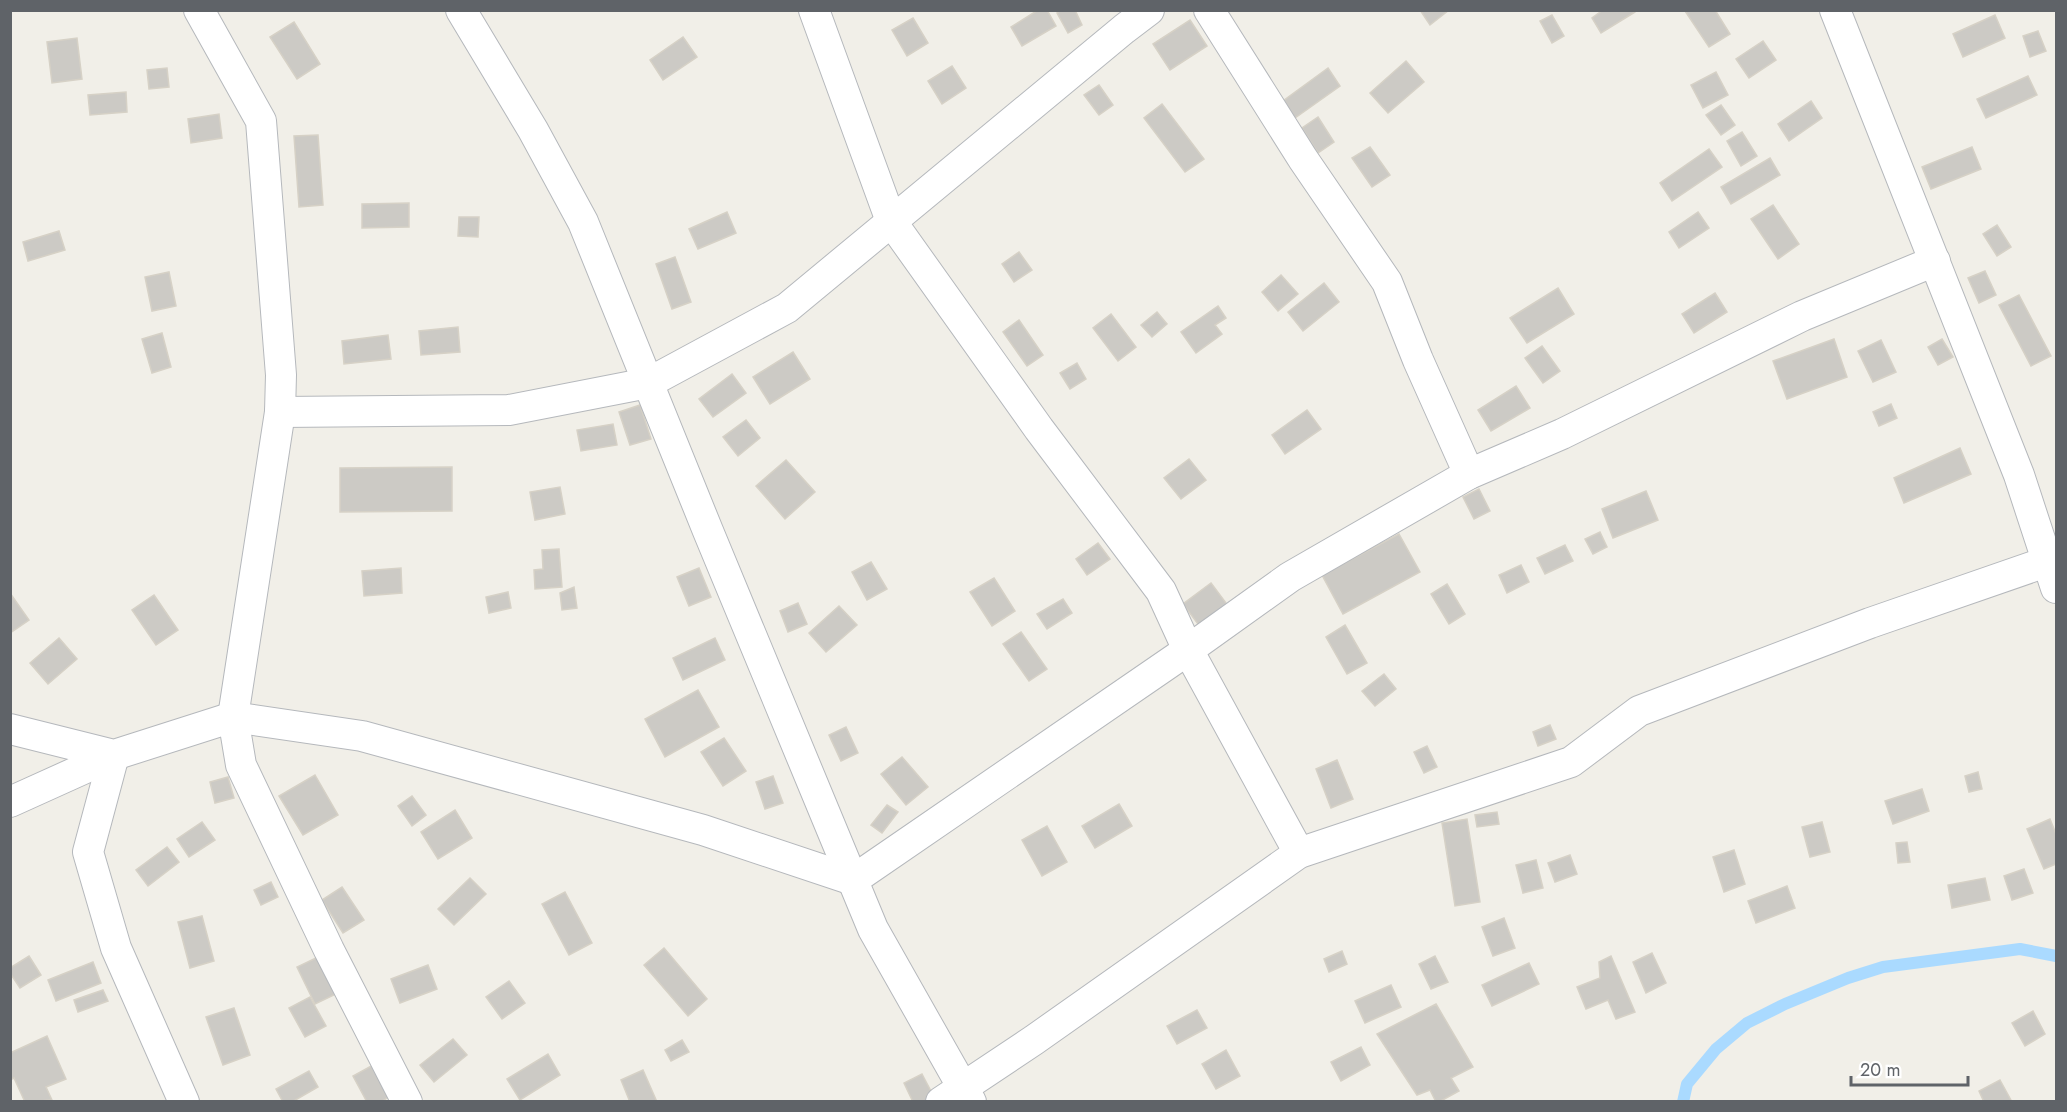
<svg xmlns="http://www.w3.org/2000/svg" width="2067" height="1112" viewBox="0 0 2067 1112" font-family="Jost,sans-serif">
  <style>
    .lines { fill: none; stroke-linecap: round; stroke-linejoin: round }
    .stream { stroke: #aadaff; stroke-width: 12 }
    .building { fill: #cccac5; stroke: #d6d1c6; stroke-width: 1.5 }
    .minor-casing { stroke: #b5b8bc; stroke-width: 32 }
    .minor { stroke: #fff; stroke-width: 30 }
  </style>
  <rect width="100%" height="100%" fill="#f1efe8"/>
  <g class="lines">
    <!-- stream -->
    <path class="stream" d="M1683,1102L1687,1084L1716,1049L1747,1023L1785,1004L1848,978L1883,967L2020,949L2056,956"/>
  </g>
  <!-- building -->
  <g class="building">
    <path d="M1038,10H1047L1056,26L1022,46L1011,27Z"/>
    <path d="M1061,10H1075L1082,25L1068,33L1057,13Z"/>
    <path d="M1420,10H1449L1430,25Z"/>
    <path d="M1603,10H1635V12L1601,33L1592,18Z"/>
    <path d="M1715,10L1730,34L1709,47L1685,11Z"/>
    <path d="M1552,15L1564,36L1552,43L1540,21Z"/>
    <path d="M1995,15L2005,38L1963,57L1953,34Z"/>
    <path d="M913,18L928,43L907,56L892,30Z"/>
    <path d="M1190,20L1207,46L1170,70L1153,44Z"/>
    <path d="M294,22L320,64L297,79L270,37Z"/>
    <path d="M2038,31L2046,51L2030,57L2023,36Z"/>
    <path d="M683,37L697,57L663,80L650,60Z"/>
    <path d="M77,38L82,79L52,83L47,42Z"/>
    <path d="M1763,41L1776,60L1749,78L1736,59Z"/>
    <path d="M1406,61L1424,82L1388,113L1370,93Z"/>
    <path d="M952,66L966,88L942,104L928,81Z"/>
    <path d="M167,68L169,87L149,89L147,70Z"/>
    <path d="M1328,68L1340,86L1295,118L1283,101Z"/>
    <path d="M1716,72L1728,95L1703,108L1691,85Z"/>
    <path d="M2028,76L2037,95L1986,118L1977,99Z"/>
    <path d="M1099,85L1113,105L1099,115L1084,95Z"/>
    <path d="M126,92L127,112L90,115L88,95Z"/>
    <path d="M1811,101L1822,118L1789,141L1778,124Z"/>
    <path d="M1162,104L1204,159L1185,172L1144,118Z"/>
    <path d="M1721,105L1735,125L1721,135L1706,115Z"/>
    <path d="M219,114L222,138L191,143L188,119Z"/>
    <path d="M1318,117L1334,142L1318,153L1302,128Z"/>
    <path d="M1742,132L1757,156L1741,166L1727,141Z"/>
    <path d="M318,135L323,205L299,207L294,136Z"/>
    <path d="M1370,147L1390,175L1372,187L1352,158Z"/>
    <path d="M1972,147L1981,169L1931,189L1922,167Z"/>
    <path d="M1709,149L1722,167L1672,201L1660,183Z"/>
    <path d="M1770,158L1780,175L1731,204L1721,187Z"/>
    <path d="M409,203V227L362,228V204Z"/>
    <path d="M1773,205L1799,244L1778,259L1751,219Z"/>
    <path d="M727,212L736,233L698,249L689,229Z"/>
    <path d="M1698,212L1709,228L1679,248L1669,232Z"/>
    <path d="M459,217H479L478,237L458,236Z"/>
    <path d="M1997,225L2011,247L1997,256L1983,234Z"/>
    <path d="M59,231L65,250L28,261L23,242Z"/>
    <path d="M1019,252L1032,270L1014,282L1002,264Z"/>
    <path d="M675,257L691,302L672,309L656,264Z"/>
    <path d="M1985,271L1996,295L1979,303L1968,278Z"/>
    <path d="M169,272L176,306L152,311L145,277Z"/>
    <path d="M1281,275L1298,294L1278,311L1262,292Z"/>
    <path d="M1324,283L1339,302L1303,331L1288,312Z"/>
    <path d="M1558,288L1574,314L1527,343L1510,318Z"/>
    <path d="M1715,293L1727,312L1694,333L1682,314Z"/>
    <path d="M2019,295L2051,356L2031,366L1999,305Z"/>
    <path d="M1218,306L1226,318L1215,325L1222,334L1196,353L1181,332Z"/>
    <path d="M1157,312L1167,324L1152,337L1141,325Z"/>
    <path d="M1111,314L1136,347L1118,361L1093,328Z"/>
    <path d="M1019,320L1043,355L1027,366L1003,332Z"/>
    <path d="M458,327L460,352L421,355L419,331Z"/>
    <path d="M162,333L171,367L152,373L142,339Z"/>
    <path d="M388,335L391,359L344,364L342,341Z"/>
    <path d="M1834,339L1847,377L1787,399L1773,361Z"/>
    <path d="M1942,339L1953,357L1938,365L1928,347Z"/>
    <path d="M1881,340L1896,372L1873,382L1858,351Z"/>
    <path d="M1542,346L1560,371L1543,383L1525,358Z"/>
    <path d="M793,352L810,379L770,404L753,377Z"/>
    <path d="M1077,363L1086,379L1070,389L1060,373Z"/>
    <path d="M732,374L746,393L713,417L699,399Z"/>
    <path d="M1516,386L1530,408L1491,431L1478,410Z"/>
    <path d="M1891,404L1897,418L1879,426L1873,412Z"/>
    <path d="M640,405L651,439L630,445L619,412Z"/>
    <path d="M1307,410L1321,429L1285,454L1272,435Z"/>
    <path d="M746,420L760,438L738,456L723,437Z"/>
    <path d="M613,424L617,445L581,451L577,430Z"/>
    <path d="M1960,448L1971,474L1904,503L1894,478Z"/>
    <path d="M1189,459L1206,480L1181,499L1164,478Z"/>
    <path d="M786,460L815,492L785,519L756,486Z"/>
    <path d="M452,467V511L340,512V468Z"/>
    <path d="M560,487L565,514L535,520L530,492Z"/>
    <path d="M1479,489L1490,511L1474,519L1463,497Z"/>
    <path d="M1646,491L1658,520L1613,538L1602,509Z"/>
    <path d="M1600,532L1607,547L1593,554L1585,539Z"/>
    <path d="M1399,534L1420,572L1343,614L1322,575Z"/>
    <path d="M1098,543L1110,559L1087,575L1076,559Z"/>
    <path d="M1565,545L1573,561L1545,574L1537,558Z"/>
    <path d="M559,549L562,587L535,589L534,570L543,569L542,550Z"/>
    <path d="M871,562L887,589L867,600L852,572Z"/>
    <path d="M1521,565L1529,582L1507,593L1499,575Z"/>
    <path d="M401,568L402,593L364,596L362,571Z"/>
    <path d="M699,568L711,597L689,606L677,577Z"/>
    <path d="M994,578L1015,611L992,626L970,592Z"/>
    <path d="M1211,583L1229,607L1201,628L1183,604Z"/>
    <path d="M1447,584L1465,614L1449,624L1431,594Z"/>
    <path d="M574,587L577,608L562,610L560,593Z"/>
    <path d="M508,592L511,608L489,613L486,597Z"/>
    <path d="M10,593L29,620L10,633Z"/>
    <path d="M154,595L178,630L156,645L132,610Z"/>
    <path d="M1063,599L1072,613L1047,629L1037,614Z"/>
    <path d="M798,603L807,624L788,632L780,611Z"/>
    <path d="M839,606L857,625L826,652L809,633Z"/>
    <path d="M1345,625L1367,663L1347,674L1326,637Z"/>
    <path d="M1021,632L1047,669L1029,681L1003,644Z"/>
    <path d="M59,638L77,659L48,684L30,663Z"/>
    <path d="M715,638L725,660L683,680L673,658Z"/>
    <path d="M1384,674L1396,689L1375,706L1362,691Z"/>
    <path d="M698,690L719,727L665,757L645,719Z"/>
    <path d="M1550,725L1556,739L1538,746L1533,732Z"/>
    <path d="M846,727L858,753L841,761L829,735Z"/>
    <path d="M724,738L746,771L723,786L701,752Z"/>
    <path d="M1427,746L1437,767L1424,773L1414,752Z"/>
    <path d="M902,757L928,787L906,805L881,774Z"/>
    <path d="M1337,760L1353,799L1331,808L1316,769Z"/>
    <path d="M1978,772L1982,789L1969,792L1965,776Z"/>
    <path d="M315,775L338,815L303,835L279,796Z"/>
    <path d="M773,776L783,803L765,809L756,782Z"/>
    <path d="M228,777L234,798L215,803L210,782Z"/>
    <path d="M1922,789L1929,811L1893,824L1885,801Z"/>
    <path d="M412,796L426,815L412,826L398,806Z"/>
    <path d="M1119,804L1132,826L1095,848L1082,826Z"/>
    <path d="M887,805L898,812L882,833L871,825Z"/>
    <path d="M455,810L472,838L438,859L421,832Z"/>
    <path d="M1497,812L1499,824L1477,827L1475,815Z"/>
    <path d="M1467,819L1480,902L1455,906L1442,823Z"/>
    <path d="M2050,819L2056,834V864L2044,869L2027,829Z"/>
    <path d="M202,822L215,840L189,857L177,839Z"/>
    <path d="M1822,822L1830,852L1810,857L1802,827Z"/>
    <path d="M1047,826L1067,862L1042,876L1022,840Z"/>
    <path d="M1907,842L1910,862L1898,863L1896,843Z"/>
    <path d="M167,847L179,862L148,886L136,870Z"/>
    <path d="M1734,850L1745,884L1724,892L1713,857Z"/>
    <path d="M1570,855L1577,874L1555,882L1548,863Z"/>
    <path d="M1536,860L1543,888L1523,893L1516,865Z"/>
    <path d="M2024,869L2033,893L2012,900L2004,876Z"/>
    <path d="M470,878L486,894L454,925L438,909Z"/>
    <path d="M1985,878L1990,900L1952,908L1948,885Z"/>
    <path d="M271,882L278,897L261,905L254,890Z"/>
    <path d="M1787,886L1795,908L1756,923L1748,901Z"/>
    <path d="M342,887L364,920L343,933L322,900Z"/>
    <path d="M565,892L592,943L569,955L542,904Z"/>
    <path d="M202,916L214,961L190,968L178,922Z"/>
    <path d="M1504,918L1515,948L1493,956L1482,927Z"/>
    <path d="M664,948L707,999L688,1016L644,965Z"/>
    <path d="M1342,951L1347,964L1329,972L1324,959Z"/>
    <path d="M1652,953L1666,983L1646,993L1633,962Z"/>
    <path d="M29,956L41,975L20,988L10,973V968Z"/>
    <path d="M1435,956L1448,982L1431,989L1419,964Z"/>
    <path d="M1611,956L1635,1012L1616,1019L1608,1000L1586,1009L1577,987L1600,978L1599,962Z"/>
    <path d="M318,957L336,994L315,1004L297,967Z"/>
    <path d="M93,962L101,983L56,1001L48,980Z"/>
    <path d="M1529,963L1539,984L1492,1006L1482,985Z"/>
    <path d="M428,965L437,989L400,1003L391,979Z"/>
    <path d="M509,981L525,1003L502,1019L486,997Z"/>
    <path d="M1391,985L1401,1007L1365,1023L1355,1001Z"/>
    <path d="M103,990L108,1001L78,1012L74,1000Z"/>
    <path d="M310,997L326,1026L305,1037L289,1008Z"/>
    <path d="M1436,1004L1473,1067L1451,1078L1459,1091L1439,1102H1436L1430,1090L1417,1095L1377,1034Z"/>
    <path d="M234,1008L250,1055L223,1065L206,1017Z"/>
    <path d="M1197,1010L1207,1028L1177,1044L1167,1026Z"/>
    <path d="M2033,1011L2045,1034L2025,1046L2012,1023Z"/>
    <path d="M47,1036L66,1079L46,1087L52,1100L25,1102L14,1078L10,1080V1053Z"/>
    <path d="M453,1039L467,1055L434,1082L420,1065Z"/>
    <path d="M682,1040L689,1052L671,1061L665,1050Z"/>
    <path d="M1361,1047L1370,1065L1341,1081L1331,1062Z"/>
    <path d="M1226,1050L1240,1076L1216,1089L1202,1064Z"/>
    <path d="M548,1054L560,1075L520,1100L507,1079Z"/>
    <path d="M373,1065L390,1096L381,1102H367L353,1076Z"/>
    <path d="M643,1070L657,1102H630L621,1080Z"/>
    <path d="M309,1071L318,1087L292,1102H283L276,1089Z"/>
    <path d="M922,1074L934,1097L924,1102H913L904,1083Z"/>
    <path d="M2000,1080L2012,1102H1984L1979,1091Z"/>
  </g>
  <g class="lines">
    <!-- minor casing -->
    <g class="minor-casing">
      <g id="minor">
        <path d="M199,10L261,121L281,375L280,412L233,717L241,765L329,950L407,1102"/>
        <path d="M461,10L533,130L583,222L708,531L873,929L971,1102"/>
        <path d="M814,10L891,221L1039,429L1161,591L1188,650L1299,853"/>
        <path d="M1209,10L1303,159L1387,282L1418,360L1469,474"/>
        <path d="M1835,10L2019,475L2056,588"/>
        <path d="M280,412L509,410L648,383L787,308L1124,29L1149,10"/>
        <path d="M10,729L114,755L233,717L362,736L703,830L853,880L1188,650L1290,577L1469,474L1562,434L1802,316L1935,261"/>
        <path d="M114,755L88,852L116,948L184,1102"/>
        <path d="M10,802L114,755"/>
        <path d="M941,1102L1034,1040L1299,853L1571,762L1639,711L1870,623L2049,561"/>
      </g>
    </g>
    <!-- minor -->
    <use href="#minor" class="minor"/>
  </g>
  <!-- border -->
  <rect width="2067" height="1112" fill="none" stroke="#5f6368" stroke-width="24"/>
  <!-- scale -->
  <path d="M1851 1076v9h117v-9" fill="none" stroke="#5f6368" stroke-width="3"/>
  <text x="1860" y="1076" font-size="18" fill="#5f6368" stroke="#ffffff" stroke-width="4.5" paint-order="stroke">20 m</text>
</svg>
